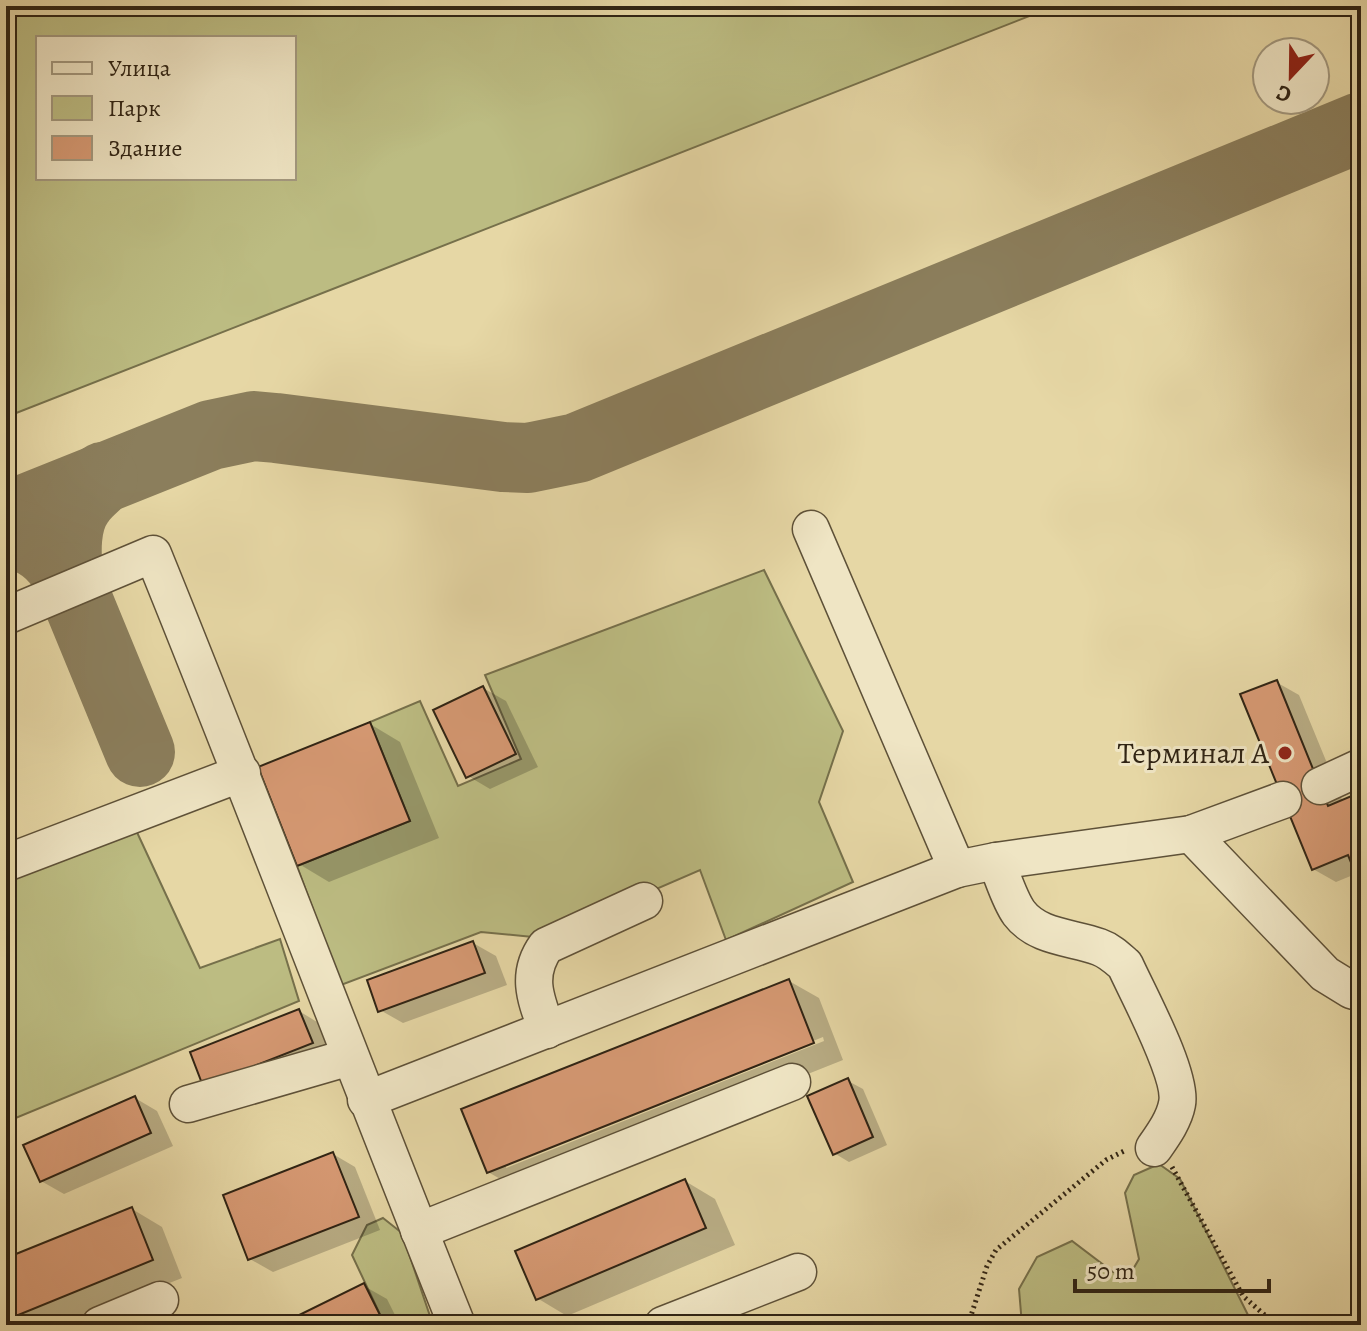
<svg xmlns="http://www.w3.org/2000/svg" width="1367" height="1331" viewBox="0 0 1367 1331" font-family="Alegreya,serif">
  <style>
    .green { fill: #bcbc82; stroke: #76704b; stroke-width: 2; fill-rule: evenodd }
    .shadow { fill: #0003; fill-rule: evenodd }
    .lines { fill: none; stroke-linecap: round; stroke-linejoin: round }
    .taxiway { stroke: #8b7e5c; stroke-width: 70 }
    .building { fill: #d69973; stroke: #302414; stroke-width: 2 }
    .minor-casing { stroke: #5e5138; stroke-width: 39 }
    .path { stroke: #302414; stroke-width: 5; stroke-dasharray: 2 4; stroke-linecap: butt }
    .minor { stroke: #efe5c4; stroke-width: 36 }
    .poi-dot { fill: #8f2418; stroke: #efe5c4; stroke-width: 3 }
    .labels { text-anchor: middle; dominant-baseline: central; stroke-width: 6; stroke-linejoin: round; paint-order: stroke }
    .poi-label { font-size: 30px; fill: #302414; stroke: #efe5c4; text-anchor: end }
  </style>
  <rect width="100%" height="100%" fill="#e6d7a5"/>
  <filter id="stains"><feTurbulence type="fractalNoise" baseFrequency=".0025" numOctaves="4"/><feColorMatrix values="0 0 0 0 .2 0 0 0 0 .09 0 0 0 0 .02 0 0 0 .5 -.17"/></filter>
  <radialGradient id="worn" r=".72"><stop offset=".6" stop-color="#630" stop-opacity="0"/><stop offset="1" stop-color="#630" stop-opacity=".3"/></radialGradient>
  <!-- green -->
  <g class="green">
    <path d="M6,6H1055L6,417ZM38,38H294V178H38Z"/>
    <path d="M764,570L843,731L819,802L853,882L726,940L700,870L543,938L481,932L341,985L297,866L410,821L370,722L420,701L458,786L521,759L485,675Z"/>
    <path d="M135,828L200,968L280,939L299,1001L6,1122V876Z"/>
    <path d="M1159,1164L1180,1179L1253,1325H1022L1019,1289L1037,1257L1072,1241L1113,1272L1129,1276L1139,1259L1125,1193L1134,1175Z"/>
    <path d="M383,1218L402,1233L433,1325H385L352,1255L367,1225Z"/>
  </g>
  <!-- shadow -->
  <g class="shadow">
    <path d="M1276,682L1299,695L1343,802L1361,795V882L1358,873L1336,882L1313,869Z"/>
    <path d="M483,688L506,701L538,767L490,789L468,776Z"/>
    <path d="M370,724L400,742L439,838L329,882L299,864Z"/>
    <path d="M473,943L496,956L507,985L403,1023L380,1010Z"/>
    <path d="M789,981L819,998L843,1060L518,1189L488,1172ZM823,1037L824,1041L506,1168V1164Z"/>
    <path d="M299,1011L322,1025L334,1056L227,1098Z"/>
    <path d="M848,1081L863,1089L887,1145L849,1162L834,1153Z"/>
    <path d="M135,1098L157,1111L173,1146L64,1194L41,1181Z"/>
    <path d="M333,1154L355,1167L380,1230L273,1272L250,1259Z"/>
    <path d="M685,1181L715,1199L735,1245L567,1316L537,1298Z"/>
    <path d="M132,1209L162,1227L182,1278L64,1325H6V1260Z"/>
    <path d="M364,1286L387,1299L400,1325H283Z"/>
  </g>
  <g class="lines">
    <!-- taxiway -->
    <g class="taxiway">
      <path d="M6,517L211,435L254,426L276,428L503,457L528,458L577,448L1361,127"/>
      <path d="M6,532C36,539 53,551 68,577C66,553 64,522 80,501C86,492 96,485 103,477"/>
      <path d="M68,577L140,752"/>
    </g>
  </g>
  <!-- building -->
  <g class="building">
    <path d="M1277,680L1328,806L1361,792V887L1348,855L1312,870L1240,694Z"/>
    <path d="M483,686L516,754L466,778L433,710Z"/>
    <path d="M370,722L410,821L297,866L258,767Z"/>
    <path d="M473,941L485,973L378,1012L367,980Z"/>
    <path d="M789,979L814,1043L487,1173L461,1109Z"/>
    <path d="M299,1009L313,1043L203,1086L190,1052Z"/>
    <path d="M848,1078L873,1137L833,1155L807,1096Z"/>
    <path d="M135,1096L151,1133L40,1182L23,1145Z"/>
    <path d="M333,1152L359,1217L248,1260L223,1195Z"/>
    <path d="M685,1179L706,1228L536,1300L515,1251Z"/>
    <path d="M132,1207L153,1260L6,1320V1258Z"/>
    <path d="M364,1283L385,1325H279Z"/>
  </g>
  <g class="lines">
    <!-- minor casing -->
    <g class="minor-casing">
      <g id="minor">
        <path d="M811,529L957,869L996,861L1191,834L1283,800"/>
        <path d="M6,616L153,554C257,810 354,1069 457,1325"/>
        <path d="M1320,786L1361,767"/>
        <path d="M1191,834L1325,974L1351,990L1361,993"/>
        <path d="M996,861C1003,877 1009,899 1019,913C1038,938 1072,937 1099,947C1110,951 1117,958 1125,965C1138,994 1183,1076 1177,1104C1174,1120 1163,1135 1154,1148"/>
        <path d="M6,863L242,773"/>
        <path d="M547,1030C536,1000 525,975 546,946L644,901"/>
        <path d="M366,1100L957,869"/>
        <path d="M188,1104L350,1057"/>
        <path d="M419,1231L792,1082"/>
        <path d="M100,1325L160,1300"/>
        <path d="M663,1325L798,1272"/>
      </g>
    </g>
    <!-- path -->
    <g class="path">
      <path d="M1172,1167L1243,1296L1276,1325"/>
      <path d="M968,1325L987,1266L996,1250L1106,1160L1126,1150"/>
    </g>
    <!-- minor -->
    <use href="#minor" class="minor"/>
  </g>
  <!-- markers -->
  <circle class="poi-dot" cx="1285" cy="753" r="8"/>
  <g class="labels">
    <!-- poi labels -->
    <g class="poi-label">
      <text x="1269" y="753">Терминал А</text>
    </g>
  </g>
  <!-- margin -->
  <rect width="1367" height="1331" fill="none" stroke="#e6d7a5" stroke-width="32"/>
  <rect x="8" y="8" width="1351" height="1315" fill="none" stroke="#302414" stroke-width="4"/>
  <rect x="16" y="16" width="1335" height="1299" fill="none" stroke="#302414" stroke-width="2"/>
  <!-- legend -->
  <rect x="36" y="36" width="260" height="144" fill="#efe5c4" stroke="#a3987e" stroke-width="2"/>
  <rect x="52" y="62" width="40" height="12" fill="#efe5c4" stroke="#a3987e" stroke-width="2"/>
  <text x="108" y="76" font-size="24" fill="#302414">Улица</text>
  <rect x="52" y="96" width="40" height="24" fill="#bcbc82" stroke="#a3987e" stroke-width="2"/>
  <text x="108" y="116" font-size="24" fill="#302414">Парк</text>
  <rect x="52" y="136" width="40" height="24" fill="#d69973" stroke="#a3987e" stroke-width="2"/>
  <text x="108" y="156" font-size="24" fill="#302414">Здание</text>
  <!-- north arrow -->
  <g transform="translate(1291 76) rotate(202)"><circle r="38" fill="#efe5c4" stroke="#a3987e" stroke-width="2"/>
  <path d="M0-6L14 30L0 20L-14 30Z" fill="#8f2418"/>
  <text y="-12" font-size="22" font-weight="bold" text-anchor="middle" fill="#302414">С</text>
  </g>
  <!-- scale -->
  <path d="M1075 1279v12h194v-12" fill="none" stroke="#302414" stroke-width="4"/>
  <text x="1087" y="1279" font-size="24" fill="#302414" stroke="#efe5c4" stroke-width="6" paint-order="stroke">50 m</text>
  <rect width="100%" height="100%" filter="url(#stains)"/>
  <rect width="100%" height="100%" fill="url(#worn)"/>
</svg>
